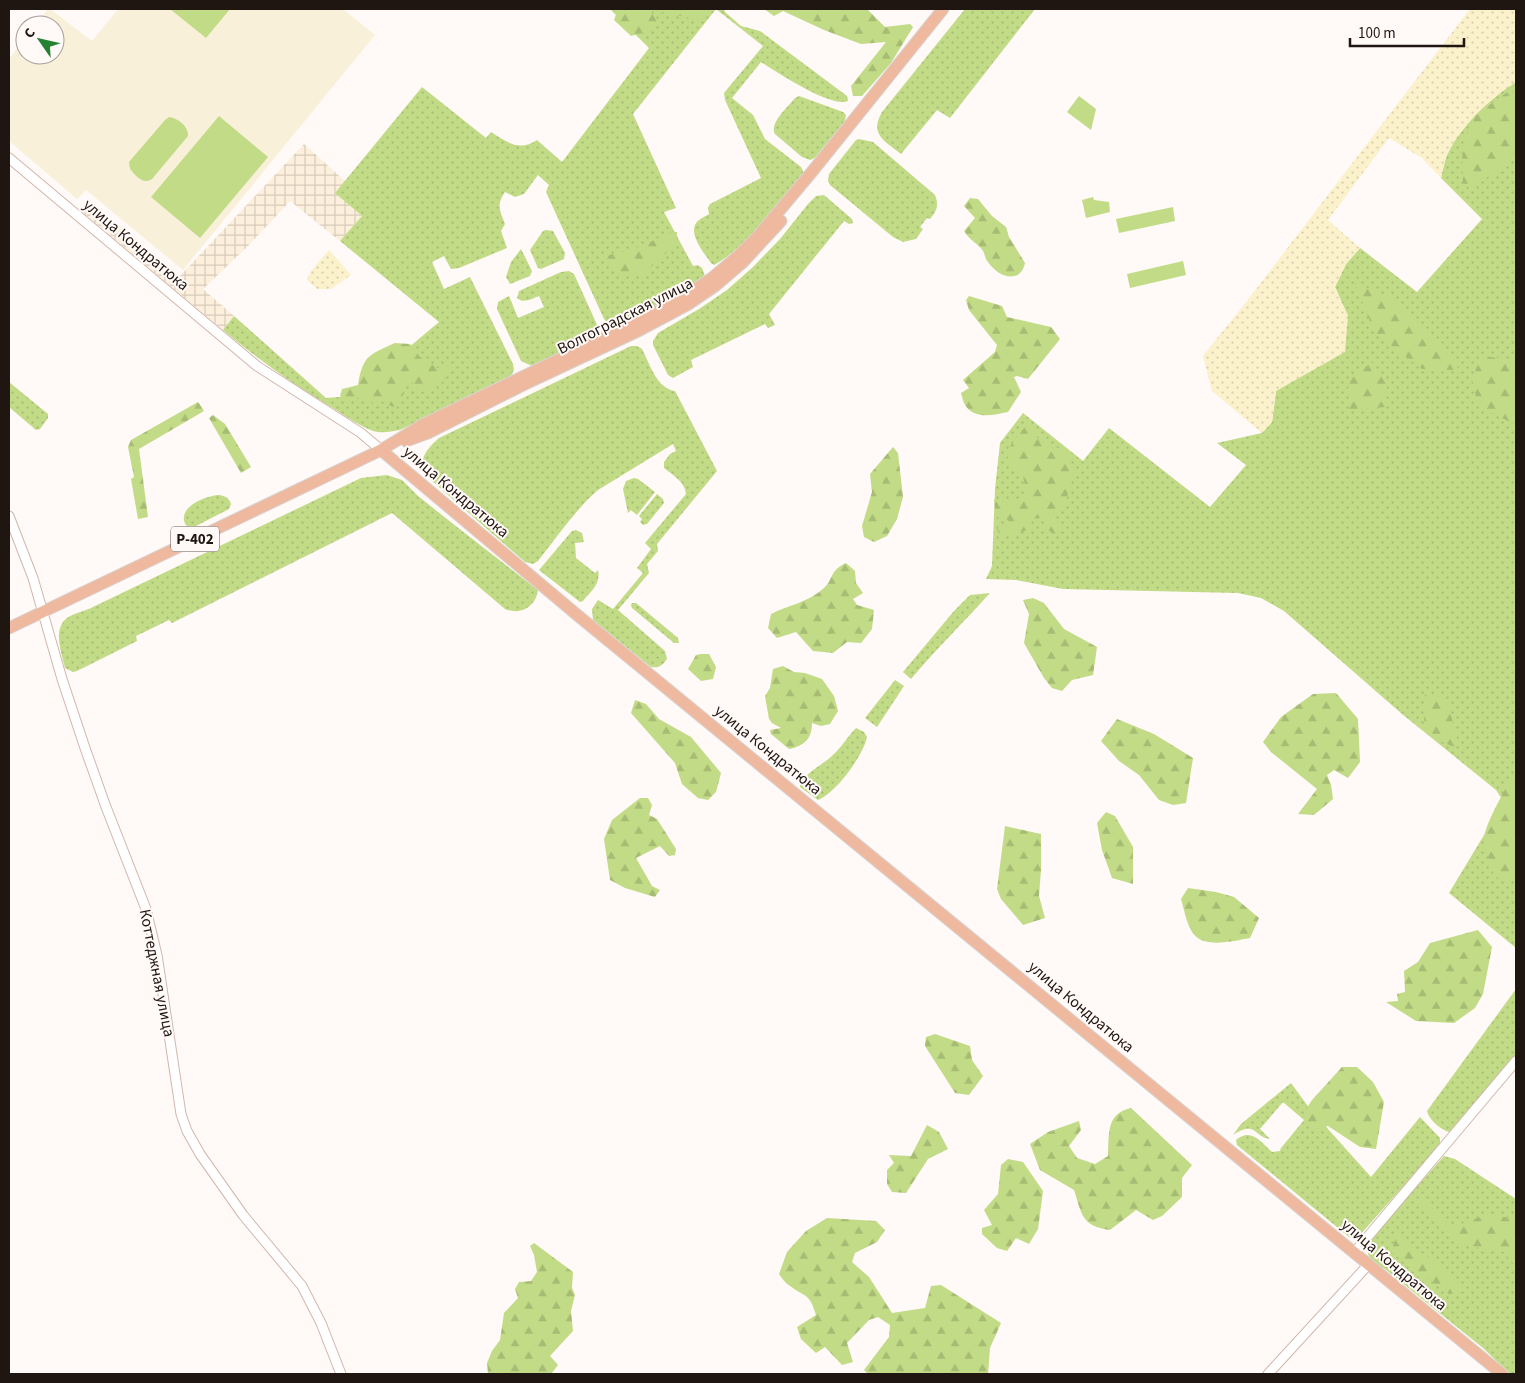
<svg xmlns="http://www.w3.org/2000/svg" width="1525" height="1383" viewBox="0 0 1525 1383" font-family="'Source Sans 3',sans-serif">
  <style>
    .industrial { fill: url(#industrial-grid) }
    .education { fill: #f9f0da }
    .grass { fill: url(#grass-dots) }
    .forest { fill: url(#forest-firs) }
    .sand { fill: url(#sand-dots) }
    .park { fill: #c2db86 }
    .lines { fill: none; stroke-linecap: round; stroke-linejoin: round }
    .minor-casing { stroke: #d2b6ac; stroke-width: 11 }
    .major-casing { stroke: #d7d5d4; stroke-width: 13 }
    .minor { stroke: #fff; stroke-width: 9 }
    .major { stroke: #efb99f; stroke-width: 11 }
    .labels { text-anchor: middle; dominant-baseline: central; stroke-width: 4; stroke-linejoin: round; paint-order: stroke }
    .shield { fill: #fff9f7; stroke: #625956; stroke-width: 1 }
    .shield-label { font-size: 15px; font-weight: bold; fill: #1f1511 }
    .street-label { font-size: 16px; fill: #1f1511; stroke: #fff9f7 }
  </style>
  <defs>
    <pattern id="industrial-grid" width="8" height="8" patternUnits="userSpaceOnUse" patternTransform="scale(1.25)"><rect width="8" height="8" fill="#fcefdb"/><path d="M0 4h8M4 0v8" fill="none" stroke="#d8ccbb"/></pattern>
    <pattern id="grass-dots" width="8" height="8" patternUnits="userSpaceOnUse" patternTransform="scale(1.25)"><rect width="8" height="8" fill="#c2db86"/><path d="M2 2h.1M6 6h.1" fill="none" stroke="#a6bb73" stroke-width="1.8" stroke-linecap="round"/></pattern>
    <pattern id="forest-firs" width="22" height="20" patternUnits="userSpaceOnUse" patternTransform="scale(1.25)"><rect width="22" height="20" fill="#c2db86"/><path d="M5 1l3.5 6h-7zM16 11l3.5 6h-7z" fill="#a6bb73"/></pattern>
    <pattern id="sand-dots" width="8" height="8" patternUnits="userSpaceOnUse" patternTransform="scale(1.25)"><rect width="8" height="8" fill="#fbf1cb"/><path d="M2 2h.1M6 6h.1" fill="none" stroke="#d7cead" stroke-width="1.8" stroke-linecap="round"/></pattern>
  </defs>
  <rect width="100%" height="100%" fill="#fff9f7"/>
  <!-- industrial -->
  <path class="industrial" d="M304,144L346,182L336,193L362,216L340,241L290,201L248,246L203,289L234,316L223,330L80,210L88,200L180,276Z"/>
  <!-- education -->
  <path class="education" d="M48,9H50L92,41L118,9H343L375,35L183,270L86,190L77,199L9,141V59L25,38V55H55V25H35Z"/>
  <!-- grass -->
  <g class="grass">
    <path d="M610,9H724L725,12L741,26L760,31L847,96L848,101C831,108 777,72 761,62L732,98L753,115L765,139L801,167L804,173C777,205 751,244 714,265L711,263C705,254 690,237 695,225C697,220 704,217 709,214L708,208L710,204L761,178L725,100L724,93L763,46L716,9L633,114L676,208L664,212L693,266L698,265L702,268L705,276L703,280L615,327L609,325L604,319L546,192L549,185L538,175L524,194L515,197L505,192C496,205 500,211 505,224L501,231L507,248L459,268L451,269L444,256L432,262L444,289L470,277L513,364L514,370L510,378L400,430C391,431 383,434 373,431C360,426 348,418 336,410C296,387 259,360 223,330L234,316L326,398L351,396L439,322L340,241L362,216L335,193L422,87L486,138L491,132C507,142 519,152 537,140L562,162L649,48Z"/>
    <path d="M965,9H1035L950,118L937,110L901,154C885,141 869,135 882,112Z"/>
    <path d="M1516,82V948L1449,893L1504,802L1496,790L1402,714L1284,611L1261,598L1238,593L1063,589L1016,580L986,579L992,566L995,489L1000,443L1023,413L1083,461L1109,428L1210,507L1246,465L1217,443L1262,433L1272,422L1276,391L1297,378L1348,316L1335,287L1346,264L1360,248L1417,292L1482,219L1441,178C1443,171 1444,162 1447,155C1460,127 1490,98 1516,82Z"/>
    <path d="M799,96L843,112L846,115L845,121L815,158L810,160L802,157L775,134C769,123 788,107 795,98Z"/>
    <path d="M859,139L873,142L935,195C939,205 937,211 930,219L927,218L920,227L923,229L916,239L903,242L893,237L830,185L828,181L829,174L856,140Z"/>
    <path d="M824,195L852,219L853,223L849,224L844,221L769,314L775,325L768,328L765,324L691,360L693,367L673,378L668,375L653,345V341L658,333L699,309L727,290L753,267L780,239L808,204L816,196Z"/>
    <path d="M546,230L553,231L565,253L564,259L541,269L538,268L530,250L543,231Z"/>
    <path d="M521,249L532,271L530,276L510,284L506,277L511,262Z"/>
    <path d="M569,271L574,274L598,327L596,335L532,366L521,361L497,309L498,302L509,296L518,318L544,307L539,296C531,299 524,304 517,298L519,291L561,272Z"/>
    <path d="M631,346H637L642,349C650,364 656,388 675,391L717,471L657,544L658,551L647,564L649,573L618,610L665,651L667,659C662,666 659,668 651,667L593,620L592,609L598,600L613,609L643,573L637,568L651,549L645,543L686,494C685,482 673,475 664,468V462L670,454L676,451L673,444L598,490C575,510 557,537 538,561L533,564L525,562L432,481C415,465 423,452 439,438Z"/>
    <path d="M9,382L48,414V418L40,429L36,430L9,407Z"/>
    <path d="M387,475L402,480L418,496L457,527L538,590C536,606 521,616 505,609L392,513L172,623L169,620L136,636L137,641L77,671L73,672L65,668C62,654 52,629 67,618C74,613 85,611 93,607L361,478Z"/>
    <path d="M634,478L638,479L655,492L637,515L631,510L628,513L623,489L626,481Z"/>
    <path d="M657,494L663,499L664,503L647,524L643,525L640,522L642,519L639,516Z"/>
    <path d="M217,495C223,495 229,497 231,504L229,509L192,528C188,527 185,526 184,520C182,505 205,497 217,495Z"/>
    <path d="M576,530L582,533L584,542L575,543L576,558L595,573L598,570C601,584 591,591 583,601L580,602L539,570L572,531Z"/>
    <path d="M990,593C964,622 936,649 911,679L903,672L954,611L970,595Z"/>
    <path d="M632,603H636L678,638L679,643H674L632,608L631,605Z"/>
    <path d="M895,680L904,686L877,727L865,718Z"/>
    <path d="M856,728L864,732L867,737C863,756 836,793 818,800L800,787V783C809,770 825,764 836,752C843,745 848,736 856,728Z"/>
    <path d="M1516,989V1056L1450,1132C1442,1131 1429,1120 1427,1111Z"/>
    <path d="M1291,1083L1310,1109L1371,1177L1420,1117L1440,1138V1145L1359,1236L1354,1238L1349,1237L1237,1145L1236,1140C1251,1127 1261,1142 1272,1152L1280,1151L1281,1148L1304,1120L1283,1102L1260,1129L1270,1139C1253,1137 1257,1120 1233,1135L1241,1124Z"/>
    <path d="M1444,1156L1455,1159L1516,1199V1374H1510L1483,1348L1385,1269C1370,1261 1362,1254 1372,1237Z"/>
  </g>
  <!-- forest -->
  <g class="forest">
    <path d="M618,9H650L658,24L650,31L631,36L614,20Z"/>
    <path d="M657,9H709L700,20L661,12Z"/>
    <path d="M764,9H867L885,27L910,24L913,27L891,63L862,96H853L851,86L886,42L861,44L824,30L783,11L774,16Z"/>
    <path d="M1509,91L1516,93V150L1494,174L1463,189L1462,146L1474,116Z"/>
    <path d="M970,198L978,199L992,216L1006,227L1009,237L1025,263C1020,285 998,277 988,262C985,259 985,254 983,251C978,243 971,242 964,231L975,218L964,206Z"/>
    <path d="M673,232H677L676,244L643,274H622L606,263L605,256L631,250Z"/>
    <path d="M1355,283L1394,299L1443,344L1459,370L1422,369L1374,332Z"/>
    <path d="M969,296L1002,306L1007,317L1051,327L1060,339L1028,379L1017,376L1014,377L1021,392L1008,412C993,415 975,420 965,405C963,402 962,396 961,393L969,388L963,380L995,352L997,345L969,310L966,300Z"/>
    <path d="M395,343L410,344L420,357L439,369L454,365C444,382 440,388 420,392L410,380L406,386L400,387L404,393L400,401L393,407L383,402L373,403L360,397L348,401L340,396L342,389L358,385C363,355 369,355 395,343Z"/>
    <path d="M1482,356L1516,360V425L1478,406L1472,378Z"/>
    <path d="M1373,362L1387,386L1386,407L1349,410L1348,378Z"/>
    <path d="M198,402L204,411L139,449L148,517L138,519L131,479L134,477L128,447L131,440Z"/>
    <path d="M213,415L225,424L251,467L241,473L209,418Z"/>
    <path d="M1028,423C1033,427 1033,432 1037,437C1044,445 1058,448 1068,451L1074,473L1064,507L1053,512L1060,526V532L1055,534C1047,530 1043,528 1044,519L1039,518L1033,519L1029,529L1012,536L999,533L997,529L1000,525L1009,522L1008,520L996,517L994,499L1006,503L1010,499L1022,500C1028,479 1024,475 1008,460L1007,450Z"/>
    <path d="M893,447L898,453L903,497L897,519L887,536L874,542L864,537L862,526L872,492L870,474Z"/>
    <path d="M846,563L855,571L856,583L863,593L853,599L857,605L874,610L872,629L861,643L847,642L833,653L813,651L796,632L777,638L768,628L771,614C789,605 809,602 824,588C834,579 829,571 846,563Z"/>
    <path d="M1033,598L1044,603L1064,629L1097,647L1093,675L1072,680L1062,691L1052,688L1044,678L1024,643L1029,614L1023,600Z"/>
    <path d="M701,654H709L716,667L713,679L701,681L688,669L696,655Z"/>
    <path d="M783,666L794,672L805,673L822,679L834,696L838,711L830,724L821,726L812,723C812,739 804,746 789,749L771,734L770,730L781,728L772,723L769,719L765,696L770,688L773,669Z"/>
    <path d="M1336,693L1358,719L1360,762L1348,778L1334,770L1327,775L1331,785L1333,799L1314,815L1298,814L1317,789L1271,752L1263,742L1281,717L1313,694Z"/>
    <path d="M1428,693L1447,700L1458,742L1456,748C1449,744 1437,741 1431,735C1422,726 1423,707 1425,695Z"/>
    <path d="M635,700L646,704L659,719L691,737L721,773L716,792L708,800L698,798L682,784L675,763L631,713Z"/>
    <path d="M1117,719L1154,734L1193,758L1186,803L1173,805L1159,800L1139,775L1119,761L1101,741Z"/>
    <path d="M1516,767V879L1514,878L1505,882L1494,875C1491,864 1485,851 1484,840C1484,823 1509,785 1516,767Z"/>
    <path d="M640,798H648L652,805L649,815L657,819L676,849L675,855L669,856L660,846L636,858L652,886L660,890L655,897L625,888L610,880L604,839L612,820Z"/>
    <path d="M1106,812L1115,816L1133,847V884L1112,878L1102,850L1097,823Z"/>
    <path d="M1005,826L1041,834V870L1039,896L1045,918L1023,925L1001,899L997,889Z"/>
    <path d="M1188,888L1216,892L1234,897L1259,918L1250,938C1233,941 1200,950 1191,930C1186,921 1184,909 1181,899Z"/>
    <path d="M1478,930L1492,947L1483,994L1475,1008L1454,1023L1416,1021L1386,1002L1398,1001L1397,994L1405,992L1404,971L1418,962L1430,943Z"/>
    <path d="M935,1034L970,1046L972,1060L983,1076L969,1095L955,1093L925,1046L926,1037Z"/>
    <path d="M1342,1067H1357L1373,1082L1384,1102L1376,1149L1360,1147L1328,1126L1315,1129L1308,1124L1304,1113L1312,1100Z"/>
    <path d="M1131,1108L1192,1165L1182,1178V1197L1162,1216L1153,1220L1136,1210L1110,1230C1081,1226 1082,1214 1074,1190L1040,1170L1030,1144L1048,1132L1079,1121L1081,1130L1069,1146L1077,1158L1095,1164L1108,1156C1109,1135 1106,1113 1131,1108Z"/>
    <path d="M927,1125L939,1132L948,1149L928,1159L906,1193L892,1192L887,1184V1170L894,1163L889,1155L911,1156Z"/>
    <path d="M1008,1159L1023,1162L1043,1191L1038,1229L1029,1244L1016,1238L1007,1251L997,1248L982,1234V1228L992,1225L984,1210L998,1194L1001,1165Z"/>
    <path d="M1424,1201L1448,1223L1458,1225L1489,1214L1510,1218L1516,1222V1267L1504,1252L1462,1245L1414,1202Z"/>
    <path d="M827,1218L876,1221L885,1230L877,1242L855,1253L852,1262L869,1277L892,1313L925,1308L931,1286L941,1285L1001,1323L990,1348L988,1374H868L864,1370L889,1337L890,1325L878,1317L869,1320L847,1343L853,1362L842,1365L825,1347L816,1353L801,1339L797,1327L816,1315C809,1292 806,1298 790,1286C785,1283 782,1278 779,1274L787,1252L806,1231Z"/>
    <path d="M1397,1234L1458,1280L1462,1292L1449,1294L1391,1252Z"/>
    <path d="M534,1243L573,1272L572,1288L575,1295L571,1311L573,1331L550,1356L558,1365L551,1374H488L487,1363L492,1351L500,1340L504,1313L518,1298L515,1289L519,1282L531,1281L537,1272L534,1255L530,1246Z"/>
  </g>
  <!-- sand -->
  <g class="sand">
    <path d="M1470,9H1516V82C1490,98 1460,127 1447,155C1444,162 1443,171 1441,178L1422,158L1389,138L1328,220L1360,248L1346,264L1335,287L1348,316L1345,352L1276,391L1272,422L1262,433L1212,391L1203,356L1247,301Z"/>
    <path d="M329,250L351,275L331,289H317L307,280L311,271Z"/>
  </g>
  <!-- park -->
  <g class="park">
    <path d="M170,9H230L206,38Z"/>
    <path d="M1079,96L1096,109L1091,130L1067,112Z"/>
    <path d="M219,116L268,157L200,238L151,197Z"/>
    <path d="M169,117C178,118 189,127 188,136L152,179C143,185 136,176 130,169L129,162L165,120Z"/>
    <path d="M1093,197L1094,200L1109,202L1110,212L1086,218L1082,200Z"/>
    <path d="M1173,207L1175,221L1119,233L1116,219Z"/>
    <path d="M1183,261L1186,275L1130,288L1127,274Z"/>
  </g>
  <g class="lines">
    <!-- minor casing -->
    <g class="minor-casing">
      <g id="minor">
        <path d="M9,158L257,366L361,433L381,450"/>
        <path d="M9,516L33,578L62,679L85,748L106,807L146,909L157,955L181,1114L187,1131L200,1154L243,1215L302,1286L321,1323L341,1374"/>
        <path d="M1354,1253L1516,1061"/>
        <path d="M1268,1374L1368,1265"/>
      </g>
    </g>
    <!-- major casing -->
    <g class="major-casing">
      <g id="major">
        <path d="M406,441L428,433L527,383L640,330L687,305L715,286L743,262L781,221"/>
        <path d="M381,450L576,614L1502,1374"/>
        <path d="M9,628L381,450L424,424L637,322L684,297L712,278L738,256L759,235L811,173L943,9"/>
      </g>
    </g>
    <!-- minor -->
    <use href="#minor" class="minor"/>
    <!-- major -->
    <use href="#major" class="major"/>
  </g>
  <g class="labels">
    <!-- shield labels -->
    <rect class="shield" x="171" y="526.5" width="48" height="25" rx="4"/>
    <g class="shield-label">
      <text x="195" y="539">Р-402</text>
    </g>
    <!-- street labels -->
    <g class="street-label">
      <text transform="translate(136 245) rotate(40)">улица Кондратюка</text>
      <text transform="translate(625 316) rotate(-27)">Волгоградская улица</text>
      <text transform="translate(456 492) rotate(40)">улица Кондратюка</text>
      <text transform="translate(768 750) rotate(39)">улица Кондратюка</text>
      <text transform="translate(157 973) rotate(79)">Коттеджная улица</text>
      <text transform="translate(1081 1007) rotate(40)">улица Кондратюка</text>
      <text transform="translate(1394 1265) rotate(40)">улица Кондратюка</text>
    </g>
  </g>
  <!-- border -->
  <rect width="1525" height="1383" fill="none" stroke="#1f1511" stroke-width="20"/>
  <!-- north arrow -->
  <g transform="translate(40 40) rotate(304)"><circle r="24" fill="#fff9f7" stroke="#a59e9b"/>
  <path d="M0-4L9 19L0 12L-9 19Z" fill="#268233"/>
  <text y="-8" font-size="14" font-weight="bold" text-anchor="middle" fill="#1f1511">С</text>
  </g>
  <!-- scale -->
  <path d="M1350 38v8h114v-8" fill="none" stroke="#1f1511" stroke-width="2.5"/>
  <text x="1358" y="38" font-size="15" fill="#1f1511" stroke="#fff9f7" stroke-width="4" paint-order="stroke">100 m</text>
</svg>
